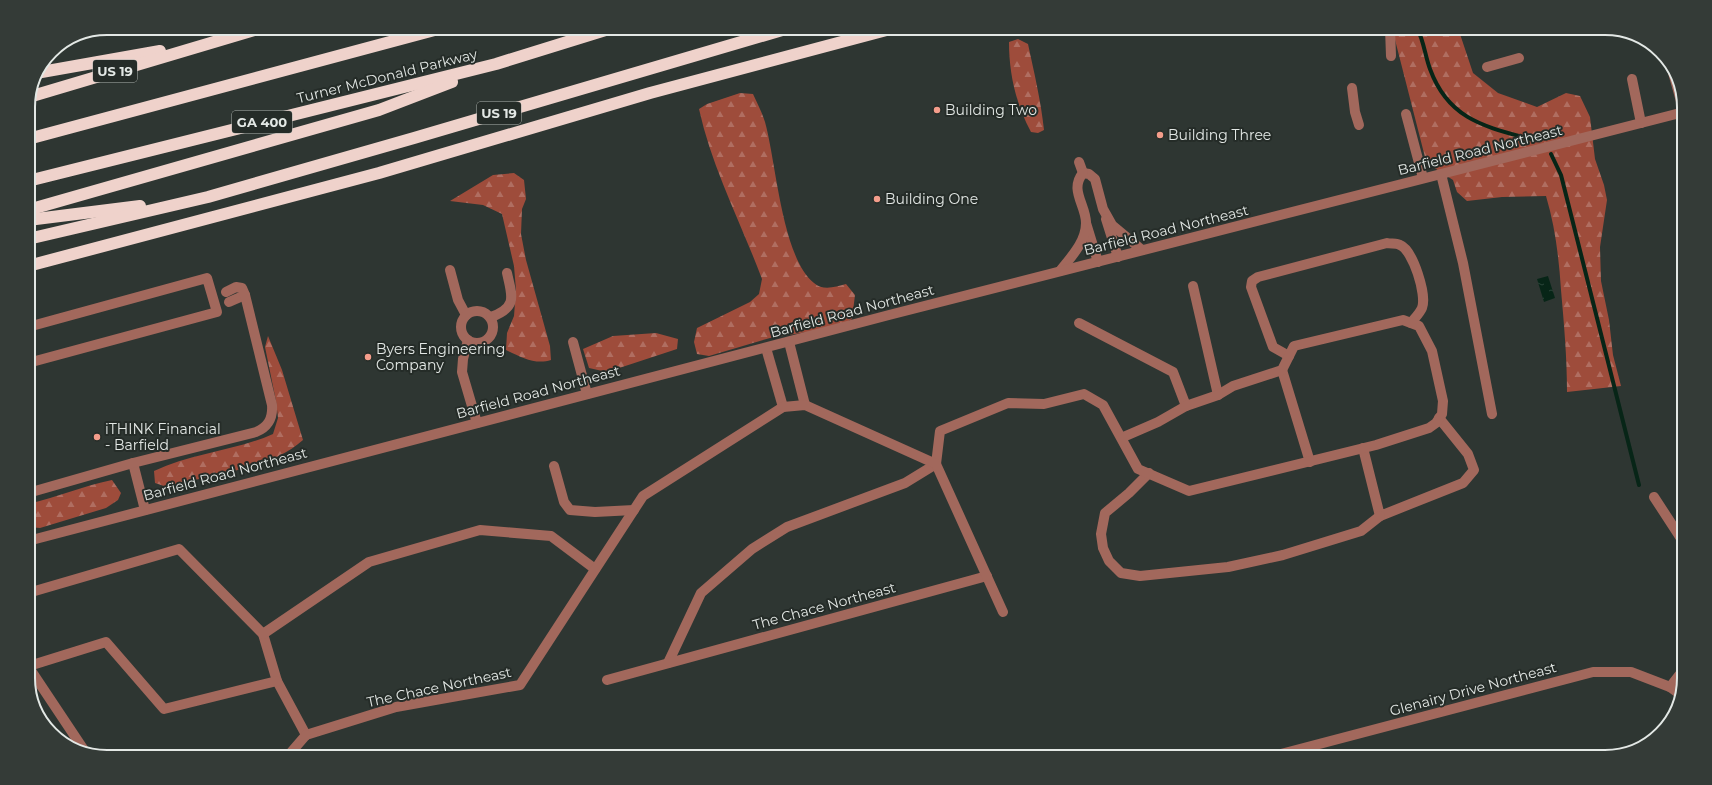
<svg xmlns="http://www.w3.org/2000/svg" width="1712" height="785" viewBox="0 0 1712 785" font-family="Montserrat,sans-serif">
  <style>
    .forest { fill: url(#forest-firs) }
    .water { fill: url(#water-ripples) }
    .lines { fill: none; stroke-linecap: round; stroke-linejoin: round }
    .stream { stroke: #072517; stroke-width: 4 }
    .minor { stroke: #a2685c; stroke-width: 10 }
    .highway { stroke: #efd2cb; stroke-width: 12 }
    .poi-dot { fill: #f49d8b; stroke: #252c28; stroke-width: 1.5 }
    .labels { text-anchor: middle; dominant-baseline: central; stroke-width: 4; stroke-linejoin: round; paint-order: stroke }
    .shield { fill: #252c28; stroke: #aab0ac; stroke-width: 1 }
    .shield-label { font-size: 13px; font-weight: bold; fill: #e3e8e5 }
    .street-label { font-size: 14px; fill: #e3e8e5; stroke: #252c28 }
    .poi-label { font-size: 14px; fill: #e3e8e5; stroke: #252c28; text-anchor: start }
    .rim { fill: none; stroke: #e3e8e5; stroke-width: 2 }
  </style>
  <defs>
    <pattern id="forest-firs" width="22" height="20" patternUnits="userSpaceOnUse"><rect width="22" height="20" fill="#9e4c3b"/><path d="M5 1l3.5 6h-7zM16 11l3.5 6h-7z" fill="#b06e61"/></pattern>
    <pattern id="water-ripples" width="26" height="14" patternUnits="userSpaceOnUse"><rect width="26" height="14" fill="#072517"/><path d="M2 4q2-2 4 0t4 0M15 11q2-2 4 0t4 0" fill="none" stroke="#2b4539"/></pattern>
  </defs>
  <rect width="100%" height="100%" fill="#2e3632"/>
  <!-- forest -->
  <g class="forest">
    <path d="M1392,28H1458L1473,73L1498,93L1537,107L1566,93L1580,96L1590,117L1595,159L1604,185L1607,200L1600,247L1601,281L1609,320L1613,355L1621,386L1567,392C1567,357 1564,324 1561,290C1559,258 1555,226 1546,196L1502,197L1467,201L1457,192L1453,180L1433,167L1426,161Z"/>
    <path d="M1018,39L1028,44C1034,72 1041,101 1044,130L1038,133L1031,132C1016,104 1009,74 1009,42Z"/>
    <path d="M740,93L753,94C757,103 762,112 765,122C776,161 782,258 814,283C823,291 835,287 846,284L855,295L852,319L845,323L813,331L770,338L709,356L697,354L694,342L697,328L750,302L759,294L762,279C741,223 712,168 699,109L707,104Z"/>
    <path d="M514,173L524,180L526,199L522,209L521,234L526,260L550,346L551,360C535,365 521,357 506,350L507,333L514,316L516,290L514,266L502,214L483,205L450,201L493,175Z"/>
    <path d="M656,333L678,339L677,349L607,372L589,368L583,349L613,336Z"/>
    <path d="M268,336L282,370L303,440C278,462 247,468 215,475C199,479 183,483 167,487L155,483L154,471C192,453 235,451 273,434L278,418L276,401L265,347Z"/>
    <path d="M112,480L121,493L118,500L106,508L40,528L28,527V504C57,497 83,486 112,480Z"/>
  </g>
  <!-- water -->
  <path class="water" d="M1548,276L1555,298L1544,302L1537,279Z"/>
  <g class="lines">
    <!-- stream -->
    <g class="stream">
      <path d="M1417,28C1424,41 1425,56 1430,69C1449,121 1487,127 1534,140"/>
      <path d="M1551,154L1561,175L1639,485"/>
    </g>
    <!-- minor -->
    <g class="minor">
      <path d="M1390,28L1391,56"/>
      <path d="M1487,67L1519,58"/>
      <path d="M1672,69L1684,112"/>
      <path d="M1632,79L1641,123"/>
      <path d="M1352,88L1355,112L1359,125"/>
      <path d="M1406,114L1423,178"/>
      <path d="M1079,162L1083,173"/>
      <path d="M1083,173L1089,174L1095,179L1103,209L1112,225L1142,250"/>
      <path d="M1441,174L1463,263L1492,414"/>
      <path d="M1106,219L1118,257"/>
      <path d="M1086,223L1098,262"/>
      <path d="M450,270L458,300L466,315"/>
      <path d="M1060,271C1071,257 1086,242 1086,223C1086,205 1069,190 1083,173"/>
      <path d="M1193,286L1218,395"/>
      <path d="M229,302L245,295"/>
      <circle cx="477" cy="327" r="16"/>
      <path d="M491,317C518,307 512,296 507,273"/>
      <path d="M1079,323L1173,372L1186,406"/>
      <path d="M28,327L207,278L217,312L28,363"/>
      <path d="M468,340L463,359L462,372L477,423"/>
      <path d="M573,342L587,394"/>
      <path d="M789,342L805,405"/>
      <path d="M766,348L783,407"/>
      <path d="M1289,356L1273,347L1251,287L1252,281L1258,277L1387,243C1391,244 1397,243 1400,245C1413,250 1427,295 1422,308C1420,313 1414,319 1411,323"/>
      <path d="M1282,370L1310,462"/>
      <path d="M1363,448L1380,516L1463,483L1474,470L1468,454L1439,418"/>
      <path d="M133,463L145,510"/>
      <path d="M554,466L564,502L570,510L595,512L634,510"/>
      <path d="M1149,473L1129,493L1105,513L1101,534L1103,548L1109,561L1121,573L1140,576L1228,567L1283,555L1361,531L1380,516"/>
      <path d="M28,493L133,463L256,432C268,427 273,419 272,405L245,295L242,288L236,287L226,292"/>
      <path d="M1654,497L1684,543"/>
      <path d="M28,541L889,315L1684,112"/>
      <path d="M28,593L179,549L263,634L277,681L306,735"/>
      <path d="M263,634L369,562L480,530L551,536L595,569"/>
      <path d="M668,663L701,593L752,549L787,527L905,483L936,464L940,431L1008,403L1044,404L1084,394L1103,405L1138,469L1189,491L1376,445L1429,428L1436,423L1442,414L1443,401L1432,351L1419,326L1403,320L1294,346L1282,370L1233,386L1218,395L1186,406L1158,422L1121,438"/>
      <path d="M28,666L86,753"/>
      <path d="M29,666L106,642L164,709L277,681"/>
      <path d="M607,680L987,576"/>
      <path d="M1670,687L1684,669"/>
      <path d="M306,735L396,707L520,685L643,496L783,407L805,405L936,464L1003,612"/>
      <path d="M287,757L306,735"/>
      <path d="M1270,757L1593,672H1631L1670,687L1681,695"/>
    </g>
    <!-- highway -->
    <g class="highway">
      <path d="M36,73L160,51"/>
      <path d="M29,97L261,28"/>
      <path d="M28,139L442,28"/>
      <path d="M28,181L496,64L612,28"/>
      <path d="M28,210L379,110L452,82"/>
      <path d="M28,220L140,206"/>
      <path d="M28,239L208,197L414,138L789,28"/>
      <path d="M28,266L379,173L650,93L894,28"/>
    </g>
  </g>
  <!-- markers -->
  <g class="poi-dot">
    <circle cx="937" cy="110" r="4"/>
    <circle cx="1160" cy="135" r="4"/>
    <circle cx="877" cy="199" r="4"/>
    <circle cx="368" cy="357" r="4"/>
    <circle cx="97" cy="437" r="4"/>
  </g>
  <g class="labels">
    <!-- shield labels -->
    <g class="shield">
      <rect x="93" y="60" width="44" height="22" rx="3"/>
      <rect x="477" y="102" width="44" height="22" rx="3"/>
      <rect x="232" y="111" width="60" height="22" rx="3"/>
    </g>
    <g class="shield-label">
      <text x="115" y="71">US 19</text>
      <text x="499" y="113">US 19</text>
      <text x="262" y="122">GA 400</text>
    </g>
    <!-- street labels -->
    <g class="street-label">
      <text transform="translate(387 76) rotate(-14)">Turner McDonald Parkway</text>
      <text transform="translate(1480 150) rotate(-14)">Barfield Road Northeast</text>
      <text transform="translate(1166 230) rotate(-14)">Barfield Road Northeast</text>
      <text transform="translate(852 311) rotate(-15)">Barfield Road Northeast</text>
      <text transform="translate(538 392) rotate(-15)">Barfield Road Northeast</text>
      <text transform="translate(225 474) rotate(-15)">Barfield Road Northeast</text>
      <text transform="translate(824 606) rotate(-15)">The Chace Northeast</text>
      <text transform="translate(439 687) rotate(-12)">The Chace Northeast</text>
      <text transform="translate(1473 689) rotate(-15)">Glenairy Drive Northeast</text>
    </g>
    <!-- poi labels -->
    <g class="poi-label">
      <text x="945" y="110">Building Two</text>
      <text x="1168" y="135">Building Three</text>
      <text x="885" y="199">Building One</text>
      <text x="376" y="349">Byers Engineering<tspan x="376" dy="16">Company</tspan></text>
      <text x="105" y="429">iTHINK Financial<tspan x="105" dy="16">- Barfield</tspan></text>
    </g>
  </g>
  <!-- crop -->
  <path d="M0 0H1712V785H0ZM107 35H1605A72 72 0 0 1 1677 107V678A72 72 0 0 1 1605 750H107A72 72 0 0 1 35 678V107A72 72 0 0 1 107 35Z" fill="#343b37" fill-rule="evenodd"/>
  <path class="rim" d="M107 35H1605A72 72 0 0 1 1677 107V678A72 72 0 0 1 1605 750H107A72 72 0 0 1 35 678V107A72 72 0 0 1 107 35Z"/>
</svg>
